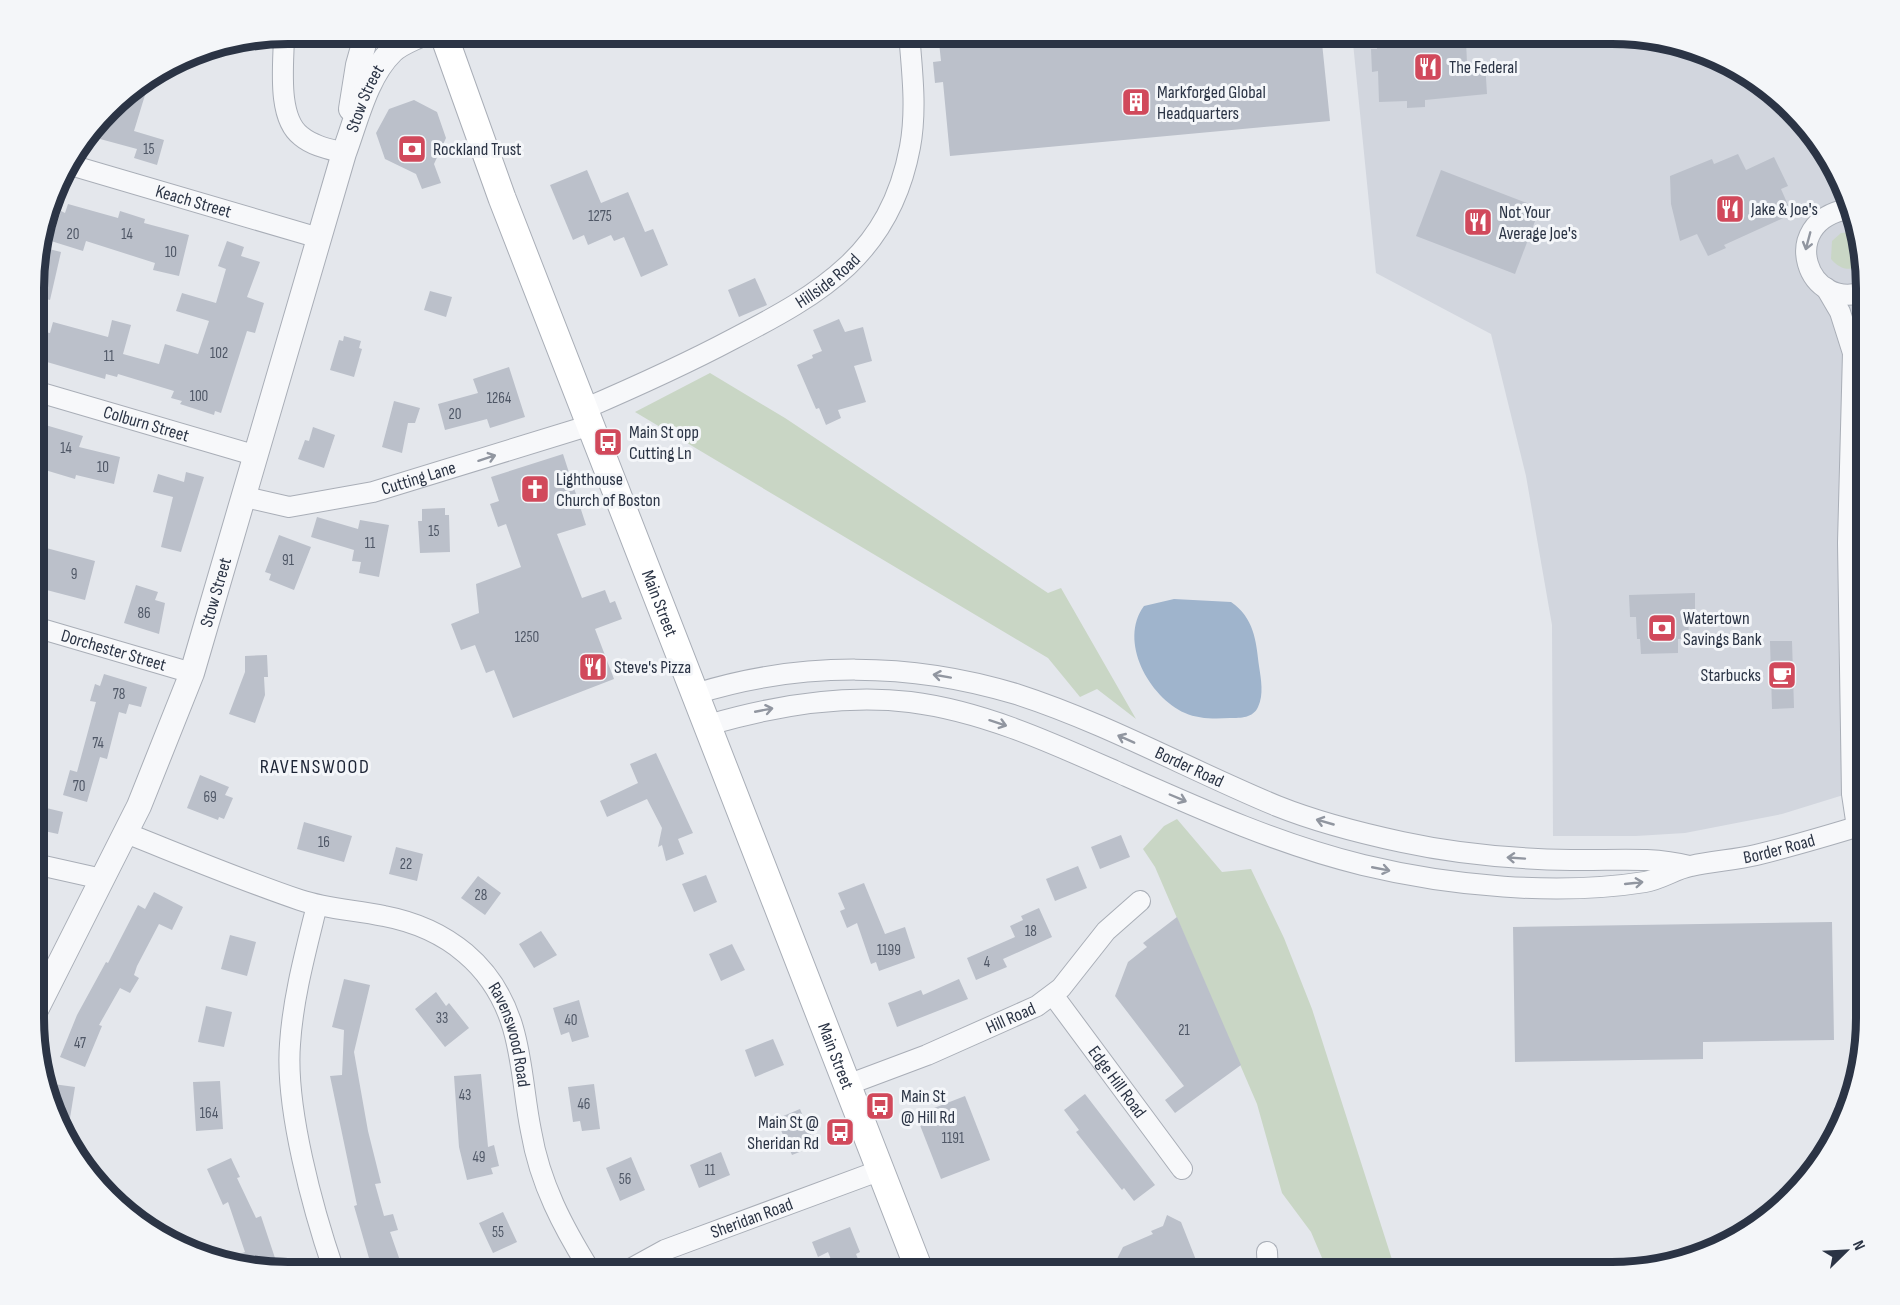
<svg xmlns="http://www.w3.org/2000/svg" width="1900" height="1305" viewBox="0 0 1900 1305" font-family="'Sofia Sans Condensed',sans-serif">
  <style>
    .built { fill: #d2d6de }
    .green { fill: #c9d6c5 }
    .water { fill: #9fb4cc }
    .building { fill: #bbc0ca }
    .lines { fill: none; stroke-linecap: round; stroke-linejoin: round }
    .minor-casing { stroke: #a9aeb7; stroke-width: 22 }
    .tertiary-casing { stroke: #a9aeb7; stroke-width: 26 }
    .secondary-casing { stroke: #a9aeb7; stroke-width: 29 }
    .minor { stroke: #f7f8fa; stroke-width: 20 }
    .tertiary { stroke: #f7f8fa; stroke-width: 24 }
    .secondary { stroke: #fff; stroke-width: 27 }
    .oneway { stroke: #9196a0 }
    .labels { text-anchor: middle; dominant-baseline: central; stroke-width: 6; stroke-linejoin: round; paint-order: stroke }
    .number-label { font-size: 15px; fill: #4f5766 }
    .poi-label { font-size: 18px; fill: #2b3445; stroke: #f4f6f9; text-anchor: start }
    .street-label { font-size: 18px; fill: #2b3445; stroke: #f4f6f9 }
    .neighbourhood-label { font-size: 20px; letter-spacing: 1.5px; fill: #1d2536; stroke: #f4f6f9 }
    .rim { fill: none; stroke: #2b3445; stroke-width: 8 }
  </style>
  <rect width="100%" height="100%" fill="#e4e7ec"/>
  <!-- built -->
  <path class="built" d="M1352,33L1629,34L1695,47L1767,85L1833,160L1866,271V788L1782,814L1685,833L1636,836H1553L1552,625L1526,476L1491,334L1376,273Z"/>
  <!-- green -->
  <g class="green">
    <path d="M1853,232L1864,262C1853,272 1841,271 1831,259L1832,241L1841,233Z"/>
    <path d="M710,373L785,418L1048,593L1061,588L1136,719L1097,689L1080,697L1048,658L635,412Z"/>
    <path d="M1177,819L1222,872L1251,869L1284,938L1312,1009L1396,1272H1328L1311,1232L1282,1193L1257,1104L1155,867L1143,849L1164,826Z"/>
  </g>
  <!-- water -->
  <path class="water" d="M1174,599L1231,602C1254,618 1256,640 1259,666C1261,679 1264,695 1258,707C1253,718 1241,718 1230,718C1215,719 1198,719 1185,713C1149,697 1118,641 1144,606Z"/>
  <!-- building -->
  <g class="building">
    <path d="M938,33H1321L1330,121L950,156L943,82L935,83L933,62L941,61Z"/>
    <path d="M1376,33H1462V41H1466L1467,63L1485,62L1487,94L1425,100V107L1407,108V101L1379,102L1378,71L1372,72L1371,49H1377Z"/>
    <path d="M129,90L145,95L134,131L164,140L157,165L134,158L137,149L89,136L119,96Z"/>
    <path d="M414,100L437,112L446,138L434,164L441,183L422,189L416,174L385,159L376,133L389,109Z"/>
    <path d="M1738,154L1746,170L1774,157L1788,186L1781,189L1792,214L1724,245L1726,248L1708,256L1697,234L1680,241L1671,204L1670,176L1712,159L1714,164Z"/>
    <path d="M587,170L601,203L628,192L645,232L653,229L668,265L641,277L624,237L614,241L611,235L588,245L584,235L573,240L550,185Z"/>
    <path d="M1441,170L1540,208L1515,274L1416,236Z"/>
    <path d="M68,204L118,218L120,211L145,219L144,223L189,235L179,276L153,270L155,263L86,241L83,251L51,241L61,211L65,213Z"/>
    <path d="M227,241L244,247L241,256L260,262L247,297L264,303L255,333L247,331L221,413L215,411L214,415L180,404L182,401L171,398L174,391L118,374L117,377L106,374L105,379L47,362L48,359L38,356L45,332L50,333L53,322L108,337L112,320L131,325L123,354L159,364L165,344L198,354L209,321L176,311L182,293L216,303L226,269L218,266Z"/>
    <path d="M41,247L61,252L50,300L35,296V268Z"/>
    <path d="M755,278L767,305L739,317L728,290Z"/>
    <path d="M430,291L452,297L446,317L424,310Z"/>
    <path d="M839,319L845,332L863,327L872,361L854,366L866,402L838,410L841,418L826,425L819,408L816,409L797,365L813,358L812,355L822,351L813,330Z"/>
    <path d="M344,336L361,341L359,348L362,349L354,377L330,370L339,340L343,341Z"/>
    <path d="M509,367L525,417L490,428L487,419L445,430L438,404L478,393L473,379Z"/>
    <path d="M394,401L420,408L415,423H408L402,453L382,447Z"/>
    <path d="M35,422L83,436L79,447L120,457L114,484L76,475L75,479L35,467Z"/>
    <path d="M313,427L335,435L324,468L298,459L305,440L309,441Z"/>
    <path d="M563,454L586,525L557,534L582,598L605,590L610,603L615,601L622,619L595,629L614,679L513,718L494,670L486,673L475,645L461,650L451,624L479,613L476,584L521,567L506,524L498,527L490,504L499,501L491,477Z"/>
    <path d="M186,472L204,477L181,552L161,547L173,497L153,492L158,474L184,482Z"/>
    <path d="M445,508V515H449L450,552L420,553L418,521H422V509Z"/>
    <path d="M317,517L358,529L360,520L389,525L379,577L359,573L361,562L352,561L354,550L311,537Z"/>
    <path d="M279,535L311,547L294,590L269,580L271,574L265,572Z"/>
    <path d="M35,545L95,561L85,600L35,587Z"/>
    <path d="M136,585L158,592L155,600L165,603L159,634L124,623Z"/>
    <path d="M1695,593V613H1688L1689,638L1678,639V653L1641,654L1640,639H1637L1636,617H1630L1629,595Z"/>
    <path d="M1770,641H1792L1794,708L1772,709Z"/>
    <path d="M267,655L268,677H264L265,695L255,723L229,714L245,672V656Z"/>
    <path d="M104,674L147,687L141,707L129,704L126,714L119,712L107,759L100,757L87,802L63,795L70,770L77,772L96,702L90,701L95,684L100,686Z"/>
    <path d="M656,753L693,833L678,839L684,854L666,861L662,845L658,847L662,828L647,799L607,817L600,801L638,783L630,764Z"/>
    <path d="M200,775L229,787L225,795L233,798L224,819L219,817L218,820L187,808Z"/>
    <path d="M38,806L63,812L58,834L35,829Z"/>
    <path d="M304,822L352,836L344,862L297,849Z"/>
    <path d="M1121,835L1130,857L1100,869L1091,847Z"/>
    <path d="M396,847L423,854L417,881L389,874Z"/>
    <path d="M1078,866L1087,888L1055,901L1046,879Z"/>
    <path d="M706,875L717,902L694,912L682,884Z"/>
    <path d="M478,876L501,893L485,915L461,898Z"/>
    <path d="M864,883L885,934L905,927L915,958L879,971L876,962L871,964L857,923L847,928L840,911L845,909L838,893Z"/>
    <path d="M154,892L183,907L172,930L159,924L137,966L134,975L139,978L130,993L120,988L99,1025L102,1026L85,1067L60,1057L77,1015L106,962L108,963L138,905L145,909Z"/>
    <path d="M1039,908L1052,937L1003,959L1007,967L976,980L967,958L1015,937L1010,926L1023,920L1021,916Z"/>
    <path d="M1177,917L1241,1065L1175,1113L1165,1100L1184,1086L1115,996L1128,962L1147,947L1143,943Z"/>
    <path d="M1832,922L1834,1040L1703,1042V1059L1515,1062L1513,927Z"/>
    <path d="M541,931L557,955L534,968L519,944Z"/>
    <path d="M230,935L256,942L247,976L221,969Z"/>
    <path d="M732,944L745,970L721,981L709,954Z"/>
    <path d="M344,979L370,985L354,1052L368,1131L381,1183L375,1184L384,1216L393,1214L398,1230L390,1232L404,1272H373L354,1206L357,1205L330,1076L342,1075L344,1030L332,1027Z"/>
    <path d="M959,979L968,999L897,1027L888,1003L921,990L923,995Z"/>
    <path d="M436,992L446,1006L449,1003L469,1028L445,1047L415,1009Z"/>
    <path d="M579,1000L589,1037L572,1042L569,1032L561,1035L553,1008Z"/>
    <path d="M206,1006L232,1012L224,1047L198,1042Z"/>
    <path d="M773,1039L784,1065L755,1077L745,1050Z"/>
    <path d="M481,1074L488,1147L494,1145L499,1166L491,1168L493,1174L467,1180L459,1147L454,1076Z"/>
    <path d="M220,1081L223,1129L196,1131L193,1082Z"/>
    <path d="M46,1083L75,1087L66,1143Z"/>
    <path d="M594,1084L600,1129L582,1131L580,1121L573,1122L568,1087Z"/>
    <path d="M1085,1094L1155,1185L1134,1201L1124,1188L1122,1190L1076,1132L1079,1130L1064,1110Z"/>
    <path d="M965,1096L990,1160L941,1179L916,1115Z"/>
    <path d="M800,1109L811,1135L802,1138L807,1149L792,1155L776,1119Z"/>
    <path d="M721,1152L730,1175L699,1188L690,1165Z"/>
    <path d="M631,1157L645,1190L620,1201L606,1168Z"/>
    <path d="M231,1158L240,1177L237,1178L256,1218L261,1216L276,1261L254,1268L219,1261L245,1252L228,1202L223,1205L207,1169Z"/>
    <path d="M503,1212L517,1242L493,1253L479,1223Z"/>
    <path d="M1167,1215L1181,1222L1196,1260L1166,1272H1119L1115,1263L1123,1247L1153,1234L1151,1231L1163,1226Z"/>
    <path d="M850,1227L860,1252L856,1254L863,1272H836L828,1252L818,1257L812,1242Z"/>
  </g>
  <g class="lines">
    <!-- minor casing -->
    <g class="minor-casing">
      <g id="minor">
        <path d="M284,34C284,61 276,117 301,136C313,146 329,149 344,153"/>
        <path id="s1" d="M67,164L319,238"/>
        <path d="M1848,209C1776,222 1807,314 1866,291"/>
        <path d="M1826,288L1840,312L1853,353"/>
        <path id="s2" d="M35,391L257,456"/>
        <path id="s3" d="M584,409C635,387 684,365 733,339C822,293 890,254 910,147C917,109 912,71 909,33"/>
        <path id="s4" d="M245,497L289,507L373,492L591,425"/>
        <path id="s5" d="M35,627L192,673"/>
        <path id="s6" d="M695,694C800,661 911,662 1016,694C1106,723 1190,770 1277,806C1317,822 1360,833 1402,842C1457,854 1514,859 1571,860C1611,861 1649,856 1689,866"/>
        <path id="s7" d="M708,725C773,706 842,694 910,702C982,711 1050,742 1115,771C1196,807 1277,844 1363,865C1450,886 1557,896 1645,882C1662,879 1675,869 1691,866C1712,861 1735,860 1756,855C1793,846 1830,835 1866,824"/>
        <path d="M1857,827L1852,794L1848,543L1853,353L1866,312"/>
        <path id="s8" d="M126,833C184,856 241,880 300,900C327,909 356,910 384,916C447,928 495,966 513,1028C523,1062 524,1097 531,1131C540,1184 563,1227 591,1272"/>
        <path d="M35,864L102,879"/>
        <path d="M317,905C306,950 293,997 290,1044C285,1108 313,1210 334,1271"/>
        <path id="s9" d="M1053,995L1182,1169"/>
        <path id="s10" d="M847,1085L927,1055L1037,1006L1061,988L1106,931L1140,901"/>
        <path d="M1267,1252L1268,1272"/>
        <path id="s11" d="M625,1272L665,1250L881,1170"/>
      </g>
    </g>
    <!-- tertiary casing -->
    <g class="tertiary-casing">
      <g id="tertiary">
        <path d="M351,109L358,65L367,33"/>
        <path id="s12" d="M35,1012L139,806L192,673L344,153C356,121 366,76 392,51C400,43 413,39 424,33"/>
      </g>
    </g>
    <!-- secondary casing -->
    <g class="secondary-casing">
      <g id="secondary">
        <path id="s13" d="M443,33L502,198L920,1272"/>
      </g>
    </g>
    <!-- minor -->
    <use href="#minor" class="minor"/>
    <!-- tertiary -->
    <use href="#tertiary" class="tertiary"/>
    <!-- secondary -->
    <use href="#secondary" class="secondary"/>
  </g>
  <!-- one-way arrows -->
  <defs><path id="oneway-shaft" d="M-6 0H5M1.5-3L5.5 0L1.5 3" fill="none" stroke-width="1.6" stroke-linecap="round" stroke-linejoin="round" transform="scale(1.5)"/></defs>
  <g class="oneway">
    <use href="#oneway-shaft" transform="translate(1808 241) rotate(105)"/>
    <use href="#oneway-shaft" transform="translate(487 458) rotate(-18)"/>
    <use href="#oneway-shaft" transform="translate(942 676) rotate(-170)"/>
    <use href="#oneway-shaft" transform="translate(764 710) rotate(-11)"/>
    <use href="#oneway-shaft" transform="translate(998 723) rotate(18)"/>
    <use href="#oneway-shaft" transform="translate(1126 739) rotate(-156)"/>
    <use href="#oneway-shaft" transform="translate(1178 798) rotate(23)"/>
    <use href="#oneway-shaft" transform="translate(1325 822) rotate(-164)"/>
    <use href="#oneway-shaft" transform="translate(1516 858) rotate(-176)"/>
    <use href="#oneway-shaft" transform="translate(1381 869) rotate(11)"/>
    <use href="#oneway-shaft" transform="translate(1634 883) rotate(-6)"/>
  </g>
  <!-- icons -->
  <defs>
    <g id="restaurant-square" transform="scale(1.5)"><rect x="-9" y="-9" width="18" height="18" rx="4" fill="#d1495b" stroke="#f4f6f9"/><path d="M-5-6h1v4h1v-4h1v4h1v-4h1v5L-1.5 .5V6h-2V.5L-5-1ZM5-6V6H3V1.5H1.5Q1.5-4 5-6Z" fill="#fff"/></g>
    <g id="building-square" transform="scale(1.5)"><rect x="-9" y="-9" width="18" height="18" rx="4" fill="#d1495b" stroke="#f4f6f9"/><path d="M-4-6H4V6H1V3H-1V6H-4ZM-2.5-4.3h1.7v1.8h-1.7ZM.8-4.3h1.7v1.8H.8ZM-2.5-1h1.7V.8h-1.7ZM.8-1h1.7V.8H.8Z" fill="#fff"/></g>
    <g id="bank-square" transform="scale(1.5)"><rect x="-9" y="-9" width="18" height="18" rx="4" fill="#d1495b" stroke="#f4f6f9"/><path d="M-6-4H6V4H-6ZM0-2.3a2.3 2.3 0 1 0 0 4.6a2.3 2.3 0 1 0 0-4.6Z" fill="#fff"/></g>
    <g id="bus-square" transform="scale(1.5)"><rect x="-9" y="-9" width="18" height="18" rx="4" fill="#d1495b" stroke="#f4f6f9"/><path d="M-5-6H5V4H4V6H2V4H-2V6H-4V4H-5ZM-3.5-4V0h7V-4ZM-3.5 1.2v1.5H-2V1.2ZM2 1.2v1.5H3.5V1.2Z" fill="#fff"/></g>
    <g id="church-square" transform="scale(1.5)"><rect x="-9" y="-9" width="18" height="18" rx="4" fill="#d1495b" stroke="#f4f6f9"/><path d="M-1.2-6h2.4v3.5h3.3v2.4h-3.3V6h-2.4V-.1h-3.3v-2.4h3.3Z" fill="#fff"/></g>
    <g id="cafe-square" transform="scale(1.5)"><rect x="-9" y="-9" width="18" height="18" rx="4" fill="#d1495b" stroke="#f4f6f9"/><path d="M-5.5-4.5H6V0H3Q3 3.5 0 3.5H-2.5Q-5.5 3.5-5.5 0ZM3-3.2v2h1.7v-2ZM-6 4.5H4V6H-6Z" fill="#fff"/></g>
  </defs>
  <g fill-rule="evenodd">
    <use href="#restaurant-square" x="1428" y="67"/>
    <use href="#building-square" x="1136" y="102"/>
    <use href="#bank-square" x="412" y="149"/>
    <use href="#restaurant-square" x="1730" y="209"/>
    <use href="#restaurant-square" x="1478" y="222"/>
    <use href="#bus-square" x="608" y="442"/>
    <use href="#church-square" x="535" y="489"/>
    <use href="#bank-square" x="1662" y="628"/>
    <use href="#restaurant-square" x="593" y="667"/>
    <use href="#cafe-square" x="1782" y="675"/>
    <use href="#bus-square" x="880" y="1106"/>
    <use href="#bus-square" x="840" y="1132"/>
  </g>
  <g class="labels">
    <!-- number labels -->
    <g class="number-label">
      <text x="149" y="149">15</text>
      <text x="600" y="216">1275</text>
      <text x="73" y="234">20</text>
      <text x="127" y="234">14</text>
      <text x="171" y="252">10</text>
      <text x="219" y="353">102</text>
      <text x="109" y="356">11</text>
      <text x="199" y="396">100</text>
      <text x="499" y="398">1264</text>
      <text x="455" y="414">20</text>
      <text x="66" y="448">14</text>
      <text x="103" y="467">10</text>
      <text x="434" y="531">15</text>
      <text x="370" y="543">11</text>
      <text x="288" y="560">91</text>
      <text x="74" y="574">9</text>
      <text x="144" y="613">86</text>
      <text x="527" y="637">1250</text>
      <text x="119" y="694">78</text>
      <text x="98" y="743">74</text>
      <text x="79" y="786">70</text>
      <text x="210" y="797">69</text>
      <text x="324" y="842">16</text>
      <text x="406" y="864">22</text>
      <text x="481" y="895">28</text>
      <text x="1031" y="931">18</text>
      <text x="889" y="950">1199</text>
      <text x="987" y="962">4</text>
      <text x="442" y="1018">33</text>
      <text x="571" y="1020">40</text>
      <text x="1184" y="1030">21</text>
      <text x="80" y="1043">47</text>
      <text x="465" y="1095">43</text>
      <text x="584" y="1104">46</text>
      <text x="209" y="1113">164</text>
      <text x="953" y="1138">1191</text>
      <text x="479" y="1157">49</text>
      <text x="710" y="1170">11</text>
      <text x="625" y="1179">56</text>
      <text x="498" y="1232">55</text>
    </g>
    <!-- poi labels -->
    <g class="poi-label">
      <text x="1449" y="67">The Federal</text>
      <text x="1157" y="92">Markforged Global<tspan x="1157" dy="21">Headquarters</tspan></text>
      <text x="433" y="149">Rockland Trust</text>
      <text x="1751" y="209">Jake &amp; Joe's</text>
      <text x="1499" y="212">Not Your<tspan x="1499" dy="21">Average Joe's</tspan></text>
      <text x="629" y="432">Main St opp<tspan x="629" dy="21">Cutting Ln</tspan></text>
      <text x="556" y="479">Lighthouse<tspan x="556" dy="21">Church of Boston</tspan></text>
      <text x="1683" y="618">Watertown<tspan x="1683" dy="21">Savings Bank</tspan></text>
      <text x="614" y="667">Steve's Pizza</text>
      <text x="1761" y="675" text-anchor="end">Starbucks</text>
      <text x="901" y="1096">Main St<tspan x="901" dy="21">@ Hill Rd</tspan></text>
      <text x="819" y="1122" text-anchor="end">Main St @<tspan x="819" dy="21">Sheridan Rd</tspan></text>
    </g>
    <!-- street labels -->
    <g class="street-label">
      <text stroke="none"><textPath href="#s12" startOffset="974">Stow Street</textPath></text>
      <text stroke="none"><textPath href="#s1" startOffset="132">Keach Street</textPath></text>
      <text stroke="none"><textPath href="#s3" startOffset="276">Hillside Road</textPath></text>
      <text stroke="none"><textPath href="#s2" startOffset="116">Colburn Street</textPath></text>
      <text stroke="none"><textPath href="#s4" startOffset="178">Cutting Lane</textPath></text>
      <text stroke="none"><textPath href="#s12" startOffset="458">Stow Street</textPath></text>
      <text stroke="none"><textPath href="#s13" startOffset="610">Main Street</textPath></text>
      <text stroke="none"><textPath href="#s5" startOffset="82">Dorchester Street</textPath></text>
      <text stroke="none"><textPath href="#s6" startOffset="514">Border Road</textPath></text>
      <text stroke="none"><textPath href="#s7" startOffset="1110">Border Road</textPath></text>
      <text stroke="none"><textPath href="#s10" startOffset="177">Hill Road</textPath></text>
      <text stroke="none"><textPath href="#s8" startOffset="458">Ravenswood Road</textPath></text>
      <text stroke="none"><textPath href="#s13" startOffset="1096">Main Street</textPath></text>
      <text stroke="none"><textPath href="#s9" startOffset="108">Edge Hill Road</textPath></text>
      <text stroke="none"><textPath href="#s11" startOffset="138">Sheridan Road</textPath></text>
    </g>
    <!-- neighbourhood labels -->
    <g class="neighbourhood-label">
      <text x="315" y="767">RAVENSWOOD</text>
    </g>
  </g>
  <!-- crop -->
  <path d="M0 0H1900V1305H0ZM288 44H1612A244 244 0 0 1 1856 288V1018A244 244 0 0 1 1612 1262H288A244 244 0 0 1 44 1018V288A244 244 0 0 1 288 44Z" fill="#f4f6f9" fill-rule="evenodd"/>
  <path class="rim" d="M288 44H1612A244 244 0 0 1 1856 288V1018A244 244 0 0 1 1612 1262H288A244 244 0 0 1 44 1018V288A244 244 0 0 1 288 44Z"/>
  <!-- north arrow -->
  <g transform="translate(1846 1251) rotate(66)" stroke="#f4f6f9" stroke-width="4.5" paint-order="stroke">
  <path d="M0-4.5L10 22L0 15L-10 22Z" fill="#2b3445"/>
  <text y="-9" font-size="16" font-weight="bold" text-anchor="middle" fill="#2b3445">N</text>
  </g>
</svg>
